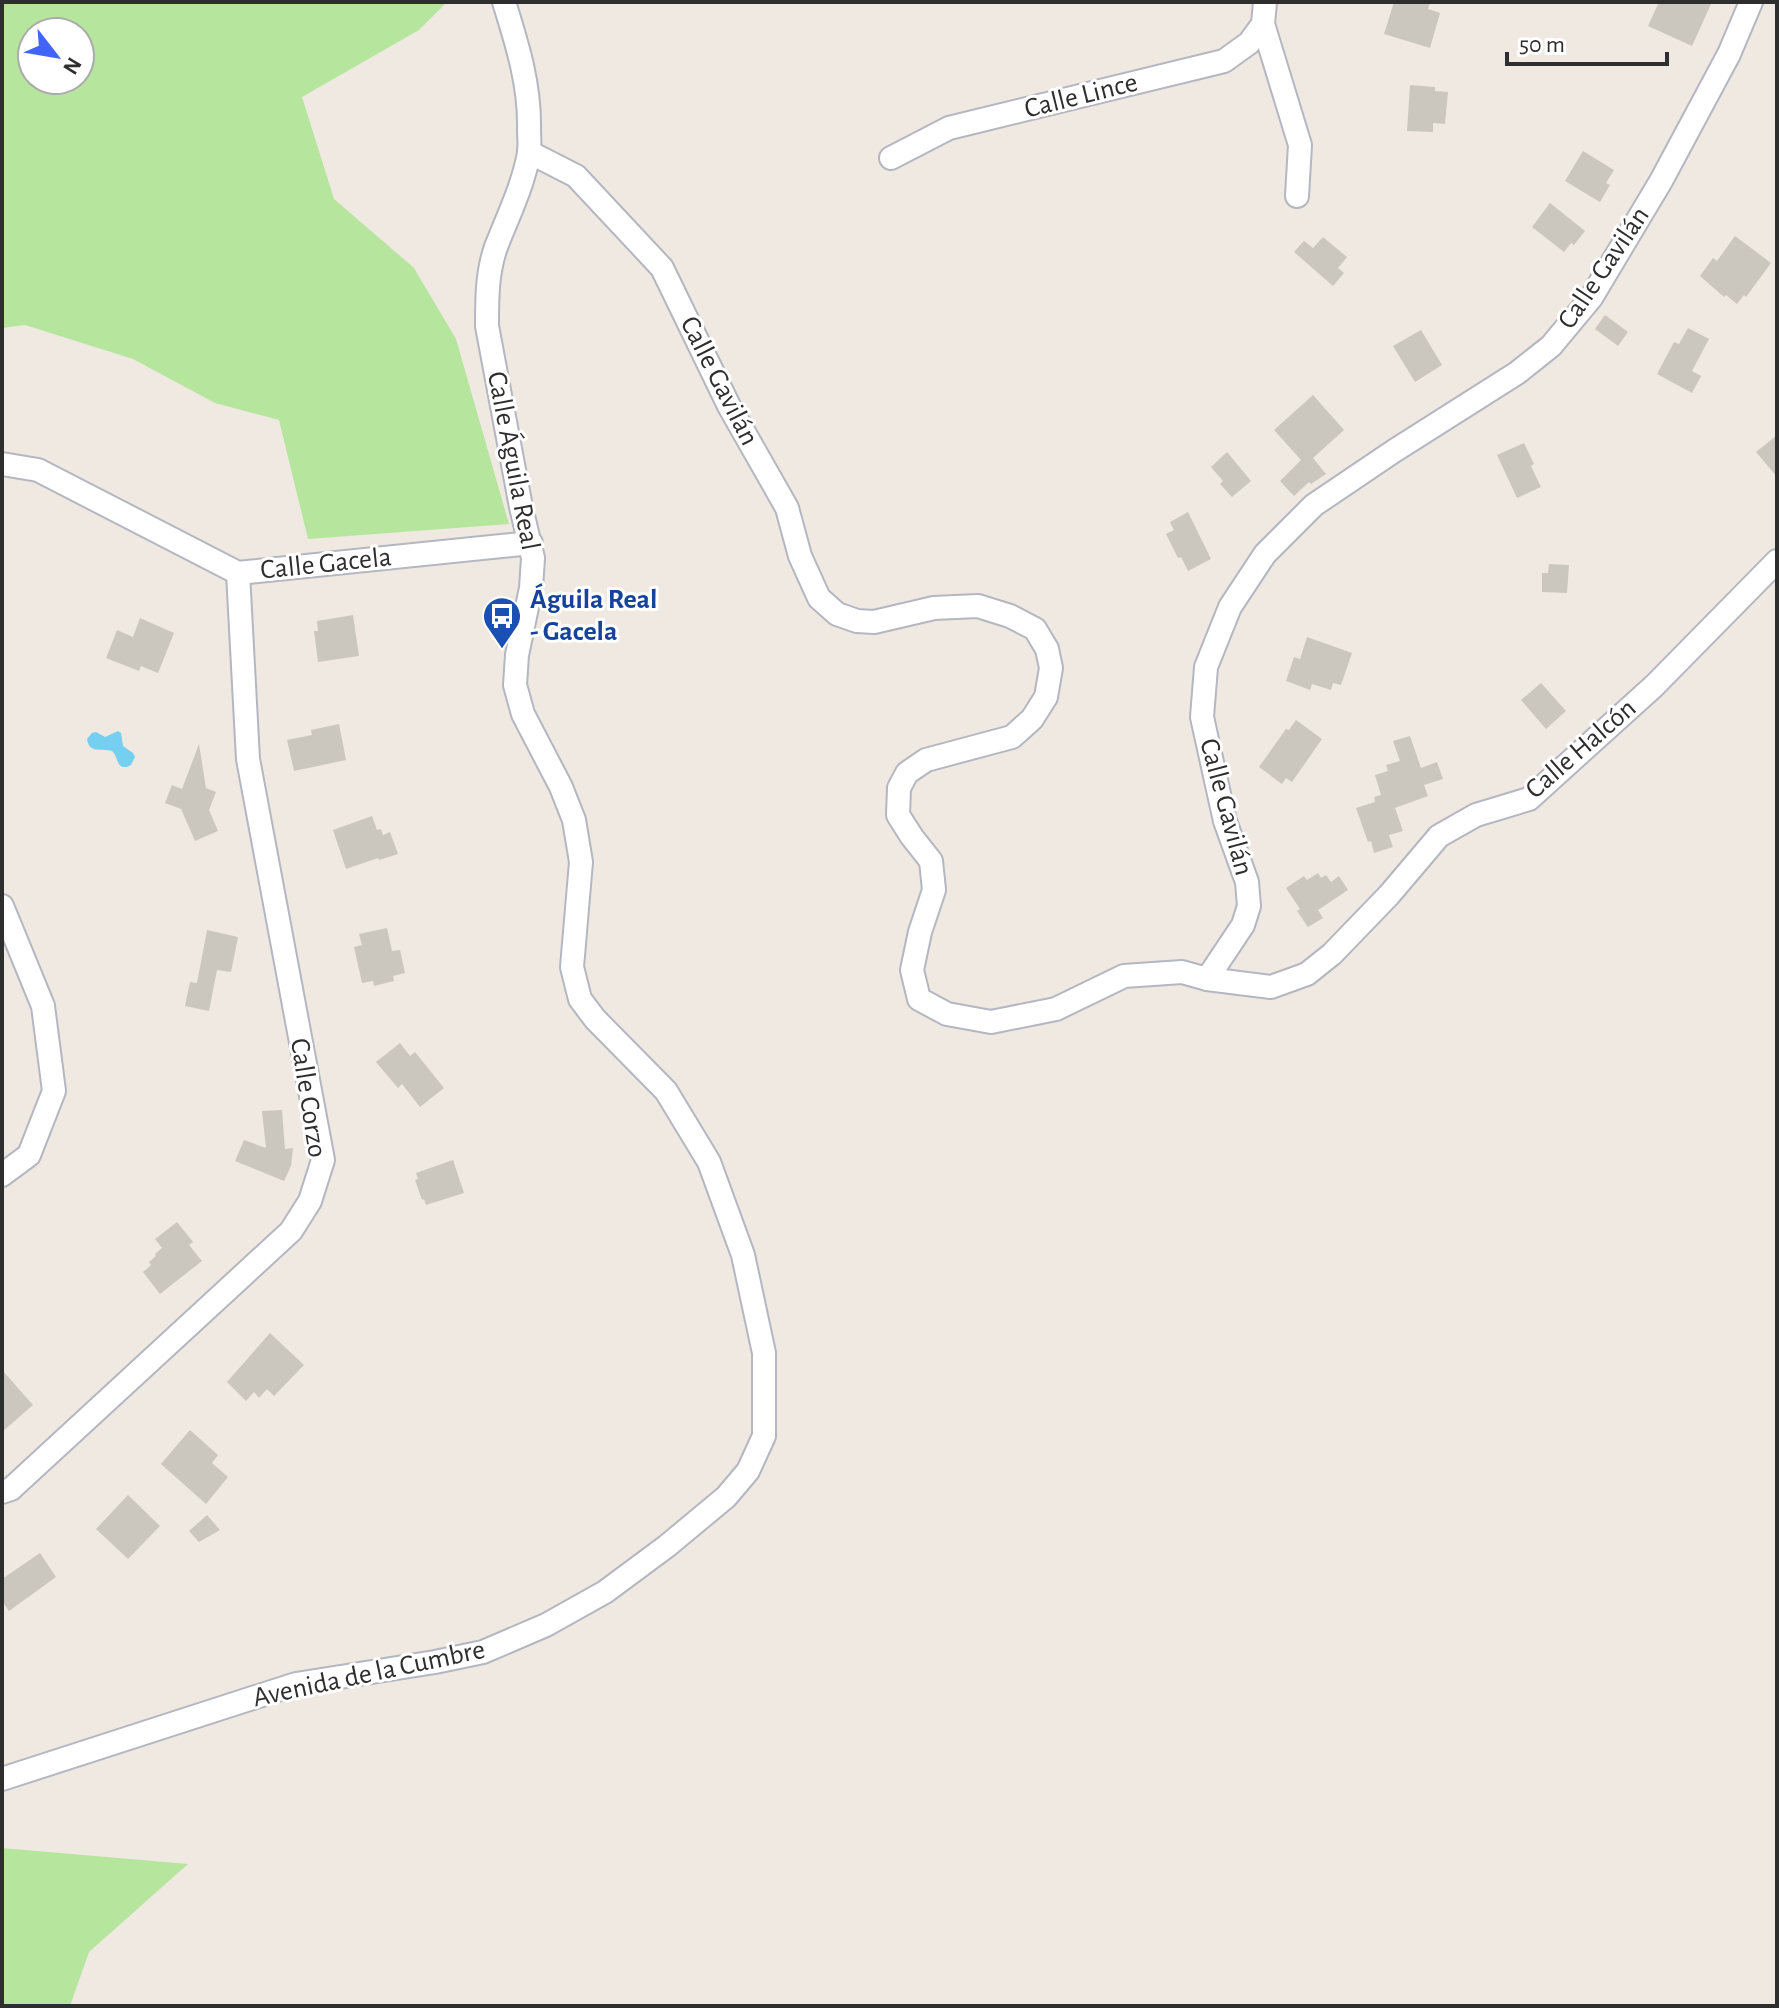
<svg xmlns="http://www.w3.org/2000/svg" width="1779" height="2008" viewBox="0 0 1779 2008" font-family="'Alegreya Sans',sans-serif">
  <style>
    .green { fill: #b6e59e; fill-rule: evenodd }
    .water { fill: #75cff0 }
    .building { fill: #cbc7bf }
    .lines { fill: none; stroke-linecap: round; stroke-linejoin: round }
    .minor-casing { stroke: #b4b7c1; stroke-width: 26 }
    .minor { stroke: #fff; stroke-width: 22 }
    .labels { text-anchor: middle; dominant-baseline: central; stroke-width: 6; stroke-linejoin: round; paint-order: stroke }
    .street-label { font-size: 28px; fill: #2e2e2e; stroke: #fff }
    .transit-label { font-size: 28px; font-weight: bold; fill: #164399; stroke: #fff; text-anchor: start }
  </style>
  <rect width="100%" height="100%" fill="#efe9e1"/>
  <!-- green -->
  <g class="green">
    <path d="M2,2H447L419,30L302,97L334,199L414,268L456,339L509,524L308,539L279,420L215,403L133,359L25,325L2,328ZM32,32H80V80H32Z"/>
    <path d="M2,1848L188,1864L89,1952L70,2006H2Z"/>
  </g>
  <!-- water -->
  <path class="water" d="M118,731L121,733L123,746L133,753L135,757L131,765L127,767C115,768 119,757 112,751C101,748 89,754 87,739L92,733L96,732L105,737Z"/>
  <!-- building -->
  <g class="building">
    <path d="M1394,2H1430L1428,9L1440,13L1430,48L1384,34Z"/>
    <path d="M1659,2H1712L1692,46L1648,26Z"/>
    <path d="M1410,85L1435,87V91L1448,92L1445,124L1433,123V132L1407,131Z"/>
    <path d="M1583,151L1614,170L1606,183L1610,185L1600,202L1565,181Z"/>
    <path d="M1550,203L1585,231L1574,245L1571,243L1564,252L1532,227Z"/>
    <path d="M1735,236L1771,263L1746,297L1744,295L1737,304L1726,295L1724,297L1700,276L1713,258L1717,261Z"/>
    <path d="M1323,237L1347,257L1338,268L1344,273L1333,286L1294,252L1304,241L1313,248Z"/>
    <path d="M1605,315L1628,332L1618,346L1595,329Z"/>
    <path d="M1688,328L1709,339L1692,371L1701,376L1692,393L1657,374L1674,342L1679,344Z"/>
    <path d="M1421,330L1442,365L1415,382L1393,346Z"/>
    <path d="M1313,395L1344,430L1313,458L1326,474L1311,484L1309,482L1294,496L1280,481L1301,460L1274,430Z"/>
    <path d="M1777,435V477L1756,452Z"/>
    <path d="M1524,443L1534,464L1531,466L1541,487L1517,498L1497,455Z"/>
    <path d="M1227,452L1251,481L1232,497L1220,484L1223,481L1211,467Z"/>
    <path d="M1188,512L1211,559L1188,571L1181,557L1178,558L1166,534L1174,530L1170,522Z"/>
    <path d="M1549,564L1569,565L1567,593L1542,592V573H1548Z"/>
    <path d="M353,615L359,656L318,662L314,631H318L317,621Z"/>
    <path d="M140,618L174,633L158,673L141,666L139,671L106,658L117,630L133,637Z"/>
    <path d="M1307,637L1352,653L1341,685L1333,683L1331,690L1312,684L1310,690L1286,681L1294,657L1300,659Z"/>
    <path d="M1541,683L1566,711L1546,729L1521,700Z"/>
    <path d="M1296,720L1322,739L1292,782L1286,778L1282,784L1259,767L1286,729L1289,730Z"/>
    <path d="M339,724L346,760L294,771L287,740L312,735L311,730Z"/>
    <path d="M1410,736L1421,768L1437,762L1443,779L1424,785L1428,796L1395,808L1403,831L1389,835L1393,847L1374,853L1371,841L1368,842L1356,808L1375,802L1374,797L1381,795L1375,775L1388,771L1386,765L1400,761L1393,741Z"/>
    <path d="M199,744L206,788L216,792L209,810L218,831L195,841L181,809L165,803L172,785L182,789Z"/>
    <path d="M372,816L377,830L381,829L383,835L390,832L398,854L379,860L378,858L346,869L333,830Z"/>
    <path d="M1318,873L1321,878L1326,875L1331,882L1339,876L1348,890L1318,910L1323,918L1308,927L1297,911L1300,909L1286,888L1304,876L1307,880Z"/>
    <path d="M387,928L392,951L400,950L405,973L393,976L394,981L374,986L373,981L362,983L354,947L362,945L359,934Z"/>
    <path d="M207,930L238,937L231,972L217,970L209,1011L185,1006L190,982L197,983Z"/>
    <path d="M400,1043L410,1056L415,1052L444,1088L420,1107L402,1084L398,1088L376,1062Z"/>
    <path d="M282,1110L285,1149L293,1148L291,1166L284,1181L235,1161L244,1140L266,1148L262,1111Z"/>
    <path d="M453,1160L464,1193L426,1205L424,1199L422,1200L415,1180L418,1179L416,1173Z"/>
    <path d="M177,1222L193,1242L189,1245L202,1261L160,1294L143,1272L151,1265L149,1262L156,1256L155,1254L162,1248L155,1239Z"/>
    <path d="M270,1333L304,1365L274,1396L267,1389L259,1398L254,1392L246,1401L227,1382Z"/>
    <path d="M2,1370L33,1405L2,1432Z"/>
    <path d="M190,1430L218,1455L212,1463L228,1477L206,1504L161,1464Z"/>
    <path d="M128,1495L160,1526L128,1559L96,1529Z"/>
    <path d="M207,1515L220,1530L199,1542L189,1531Z"/>
    <path d="M40,1553L56,1577L9,1611L2,1601V1579Z"/>
  </g>
  <g class="lines">
    <!-- minor casing -->
    <g class="minor-casing">
      <g id="minor">
        <path d="M1263,24L1300,145L1297,196"/>
        <path d="M529,152L576,176L662,268L729,406L787,508L800,556L819,598L837,614L857,621L874,622L934,608L978,606L1010,616L1035,629L1047,649L1051,668L1046,697L1032,719L1012,737L926,760L907,773L899,788L898,815L912,837L931,861L934,890L920,932L912,970L919,999L947,1014L991,1022L1056,1009L1124,976L1182,972L1207,979L1243,925L1249,906L1247,882L1225,821L1202,717L1206,667L1230,607L1265,554L1314,505L1394,451L1517,373L1551,346L1591,298L1661,181L1729,54L1751,2"/>
        <path d="M891,158L949,128L1224,61L1249,43L1263,24L1265,2"/>
        <path d="M2,464L38,470L238,573L531,543"/>
        <path d="M2,906L43,1006L54,1091L29,1155L2,1175"/>
        <path d="M1207,979L1271,987L1307,974L1332,954L1389,895L1439,836L1476,815L1529,799L1654,686L1777,561"/>
        <path d="M2,1492L11,1489L291,1231L310,1201L323,1160L248,759L238,573"/>
        <path d="M2,1779L296,1684L435,1662L483,1652L546,1625L605,1592L667,1546L726,1497L748,1471L764,1436V1353L743,1255L709,1162L666,1091L595,1019L580,999L572,967L581,862L574,820L561,787L523,714L515,685L517,655L531,588L533,558L521,507L487,326C487,299 487,272 496,247C508,216 523,186 529,153C530,145 529,137 529,129C530,84 517,44 504,2"/>
      </g>
    </g>
    <!-- minor -->
    <use href="#minor" class="minor"/>
  </g>
  <!-- icons -->
  <defs>
    <g id="bus-pin" transform="scale(2)"><path d="M0 17L-7.5 6A9.5 9.5 0 1 1 7.5 6Z" fill="#1a4fb4" stroke="#fff"/><path d="M-5-6H5V4H4V6H2V4H-2V6H-4V4H-5ZM-3.5-4V0h7V-4ZM-3.5 1.2v1.5H-2V1.2ZM2 1.2v1.5H3.5V1.2Z" fill="#fff"/></g>
  </defs>
  <g fill-rule="evenodd">
    <use href="#bus-pin" x="502" y="616"/>
  </g>
  <g class="labels">
    <!-- street labels -->
    <g class="street-label">
      <text transform="translate(1081 96) rotate(-14)">Calle Lince</text>
      <text transform="translate(1604 268) rotate(-56)">Calle Gavilán</text>
      <text transform="translate(719 381) rotate(63)">Calle Gavilán</text>
      <text transform="translate(513 461) rotate(79)">Calle Águila Real</text>
      <text transform="translate(326 564) rotate(-6)">Calle Gacela</text>
      <text transform="translate(1581 749) rotate(-41)">Calle Halcón</text>
      <text transform="translate(1226 807) rotate(75)">Calle Gavilán</text>
      <text transform="translate(308 1098) rotate(81)">Calle Corzo</text>
      <text transform="translate(369 1674) rotate(-12)">Avenida de la Cumbre</text>
    </g>
    <!-- transit labels -->
    <g class="transit-label">
      <text x="530" y="600">Águila Real<tspan x="530" dy="32">- Gacela</tspan></text>
    </g>
  </g>
  <!-- border -->
  <rect width="1779" height="2008" fill="none" stroke="#2e2e2e" stroke-width="8"/>
  <!-- north arrow -->
  <g transform="translate(56 56) rotate(121)"><circle r="38" fill="#ffffff" stroke="#ababab" stroke-width="2"/>
  <path d="M0-6L14 30L0 20L-14 30Z" fill="#4264fb"/>
  <text y="-12" font-size="22" font-weight="bold" text-anchor="middle" fill="#2e2e2e">N</text>
  </g>
  <!-- scale -->
  <path d="M1507 52v12h160v-12" fill="none" stroke="#2e2e2e" stroke-width="4"/>
  <text x="1519" y="52" font-size="24" fill="#2e2e2e" stroke="#ffffff" stroke-width="6" paint-order="stroke">50 m</text>
</svg>
